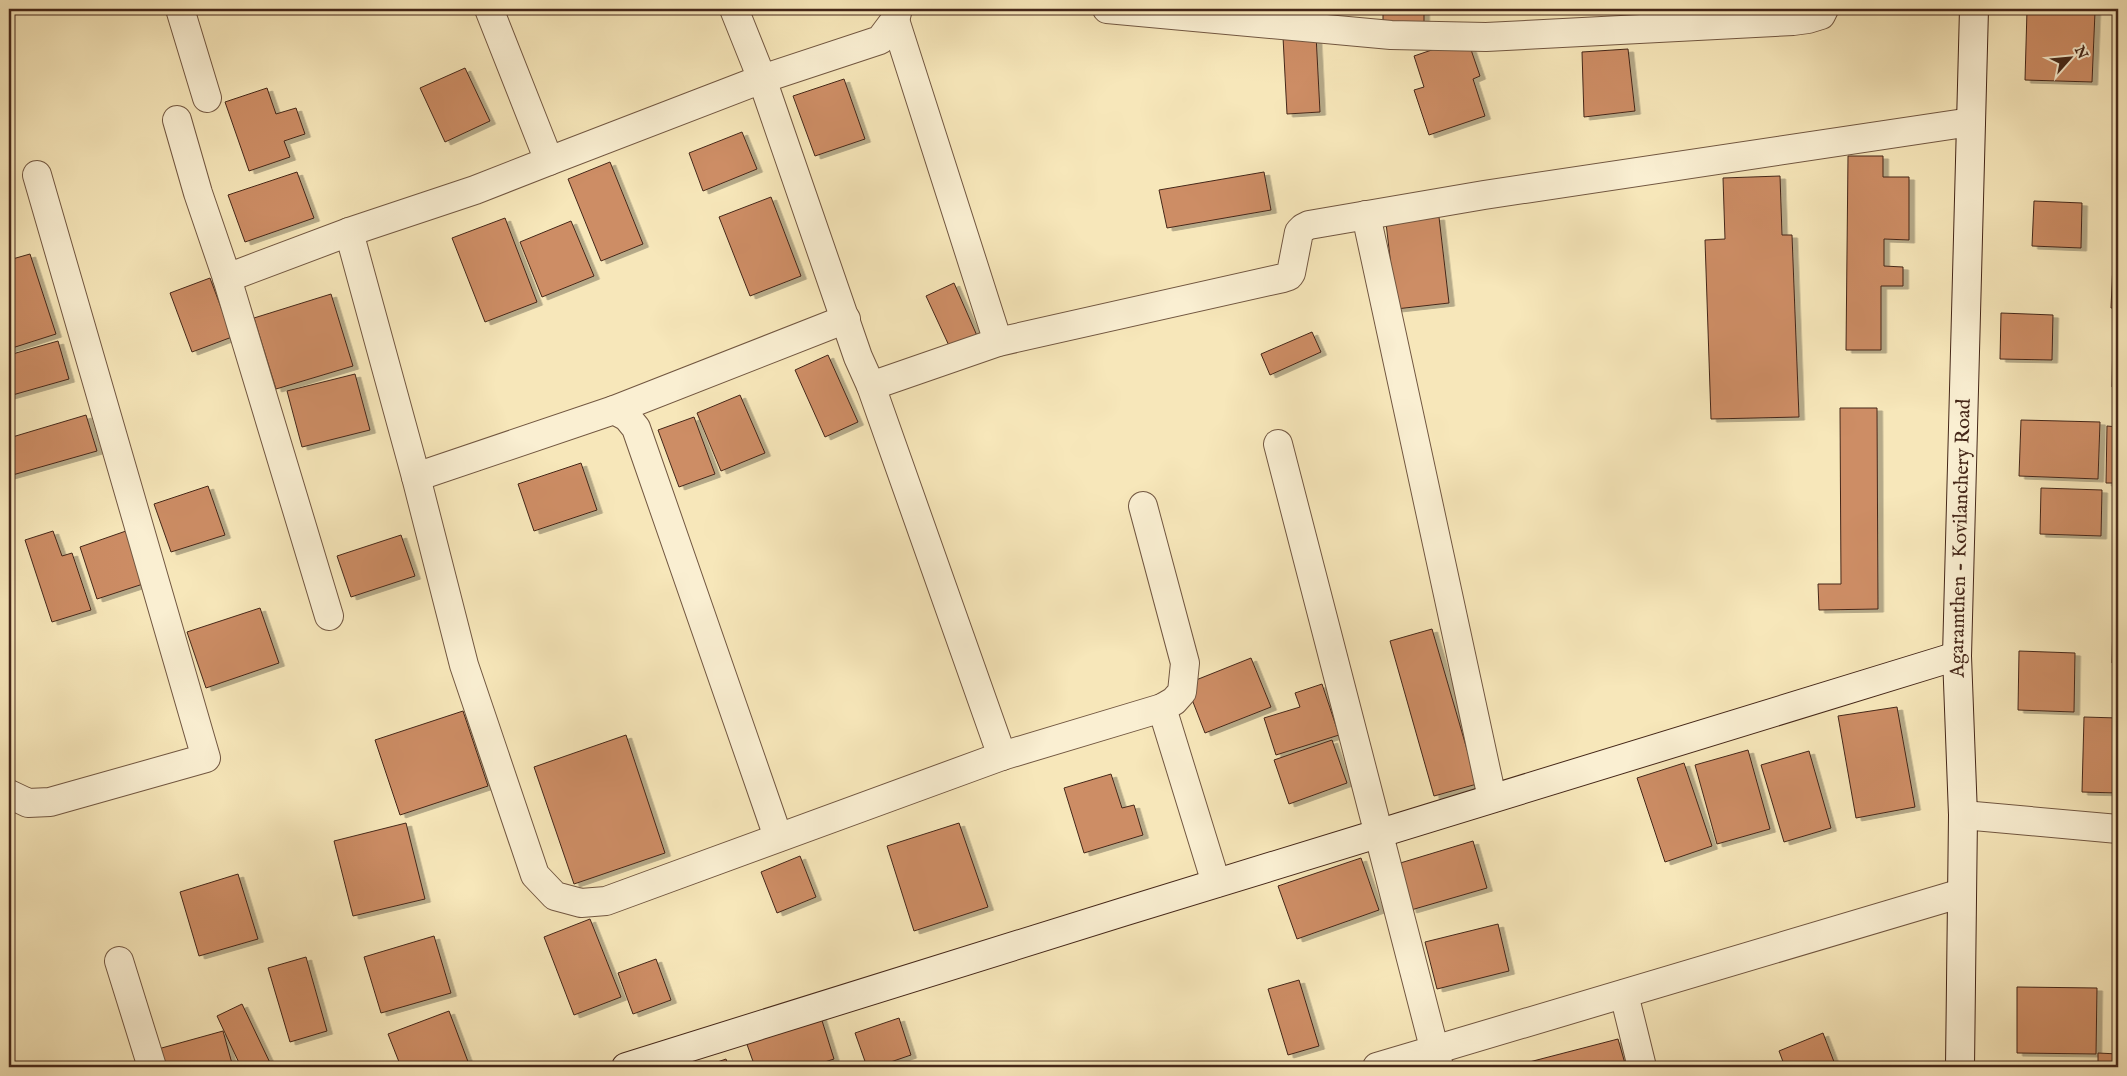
<svg xmlns="http://www.w3.org/2000/svg" width="2127" height="1076" viewBox="0 0 2127 1076" font-family="'IM FELL English',serif">
  <style>
    .building { fill: #cd8d65; stroke: #452719; filter: url(#shadow) }
    .lines { fill: none; stroke-linecap: round; stroke-linejoin: round }
    .street-casing { stroke: #725741; stroke-width: 30 }
    .secondary-casing { stroke: #452719; stroke-width: 30 }
    .street { stroke: #faefd2; stroke-width: 28 }
    .secondary { stroke: #faefd2; stroke-width: 28 }
    .labels { text-anchor: middle; dominant-baseline: central; stroke-width: 5; stroke-linejoin: round; paint-order: stroke }
    .street-label { font-size: 20px; fill: #452719; stroke: #faefd2 }
  </style>
  <defs>
    <filter id="shadow"><feDropShadow dx="5.5" dy="3" stdDeviation="0" flood-color="#0004"/></filter>
  </defs>
  <rect width="100%" height="100%" fill="#f7e7ba"/>
  <filter id="stains"><feTurbulence type="fractalNoise" baseFrequency=".004" numOctaves="4"/><feColorMatrix values="0 0 0 0 .2 0 0 0 0 .09 0 0 0 0 .02 0 0 0 .5 -.17"/></filter>
  <radialGradient id="worn" r=".72"><stop offset=".6" stop-color="#630" stop-opacity="0"/><stop offset="1" stop-color="#630" stop-opacity=".3"/></radialGradient>
  <!-- building -->
  <g class="building">
    <path d="M1277,9H1331V14L1277,16Z"/>
    <rect x="1383" y="9" width="41" height="17"/>
    <path d="M2027,10L2095,12L2092,82L2025,80Z"/>
    <path d="M1316,35L1320,112L1287,114L1283,37Z"/>
    <path d="M1467,38L1480,76L1473,79L1485,116L1429,135L1414,90L1424,87L1414,56Z"/>
    <path d="M1628,49L1635,111L1584,117L1582,52Z"/>
    <path d="M465,68L490,121L445,142L420,88Z"/>
    <path d="M844,79L865,139L815,156L793,96Z"/>
    <path d="M267,88L276,114L296,108L305,134L284,141L290,157L249,171L225,102Z"/>
    <path d="M742,132L757,169L703,191L689,153Z"/>
    <path d="M1848,156H1883V177H1909V240L1884,239V266L1903,267V286H1881V350H1846Z"/>
    <path d="M610,162L643,244L601,261L568,179Z"/>
    <path d="M297,172L314,218L245,242L228,195Z"/>
    <path d="M1264,172L1271,210L1167,228L1159,190Z"/>
    <path d="M1780,176L1782,235H1792L1799,417L1711,419L1705,240L1725,239L1723,178Z"/>
    <path d="M771,197L801,276L750,296L719,217Z"/>
    <path d="M2034,201L2082,203L2081,248L2032,246Z"/>
    <path d="M1439,217L1449,303L1396,309L1386,223Z"/>
    <path d="M505,218L537,302L485,322L452,238Z"/>
    <path d="M571,221L594,276L542,297L520,242Z"/>
    <path d="M30,254L56,334L9,349V260Z"/>
    <path d="M2113,263H2118V308H2111Z"/>
    <path d="M210,278L232,337L192,352L170,293Z"/>
    <path d="M954,283L978,338L951,350L926,296Z"/>
    <path d="M331,294L353,366L276,389L254,318Z"/>
    <path d="M2001,313L2053,315L2052,360L2000,359Z"/>
    <path d="M1312,332L1321,352L1270,375L1261,354Z"/>
    <path d="M2113,333H2118V387H2112Z"/>
    <path d="M58,341L69,379L9,396V355Z"/>
    <path d="M828,355L858,422L825,437L795,370Z"/>
    <path d="M355,374L370,430L302,447L287,391Z"/>
    <path d="M740,395L765,453L721,471L697,413Z"/>
    <path d="M1840,408H1877L1878,609L1819,610L1818,584H1841Z"/>
    <path d="M86,415L97,451L9,476V438Z"/>
    <path d="M694,417L715,474L679,487L658,430Z"/>
    <path d="M2021,420L2100,422L2098,479L2019,476Z"/>
    <path d="M2107,426L2118,427V483H2106Z"/>
    <path d="M581,463L597,510L534,531L518,484Z"/>
    <path d="M208,486L225,535L171,552L154,504Z"/>
    <path d="M2041,488L2102,490L2101,536L2040,534Z"/>
    <path d="M53,531L62,556L72,553L91,610L52,622L25,540Z"/>
    <path d="M126,531L143,584L97,599L80,547Z"/>
    <path d="M401,535L415,576L351,597L337,556Z"/>
    <path d="M260,608L279,663L206,688L187,632Z"/>
    <path d="M2113,619H2118V663H2112Z"/>
    <path d="M1432,629L1477,784L1434,796L1390,641Z"/>
    <path d="M2019,651L2075,653L2074,712L2018,710Z"/>
    <path d="M1251,658L1271,707L1205,733L1186,684Z"/>
    <path d="M1322,684L1339,735L1276,755L1264,718L1300,707L1295,693Z"/>
    <path d="M1897,707L1915,807L1856,818L1838,716Z"/>
    <path d="M463,711L488,786L400,815L375,740Z"/>
    <path d="M2084,717L2118,718V793L2082,792Z"/>
    <path d="M626,735L665,853L574,884L534,767Z"/>
    <path d="M1332,740L1347,783L1289,804L1274,760Z"/>
    <path d="M1748,750L1770,829L1717,844L1695,765Z"/>
    <path d="M1809,751L1831,828L1784,842L1761,765Z"/>
    <path d="M1684,763L1712,846L1665,862L1637,778Z"/>
    <path d="M1111,774L1122,808L1134,805L1143,835L1084,853L1064,788Z"/>
    <path d="M406,823L425,899L353,916L334,841Z"/>
    <path d="M959,823L988,907L914,931L887,846Z"/>
    <path d="M1473,841L1487,888L1411,910L1397,864Z"/>
    <path d="M800,856L816,897L777,913L761,872Z"/>
    <path d="M1361,858L1379,910L1297,939L1278,886Z"/>
    <path d="M238,874L258,939L199,956L180,892Z"/>
    <path d="M590,919L621,997L574,1015L544,937Z"/>
    <path d="M1498,924L1509,971L1437,989L1425,942Z"/>
    <path d="M434,936L451,993L381,1013L364,957Z"/>
    <path d="M306,957L327,1031L290,1042L268,968Z"/>
    <path d="M656,959L671,1000L633,1014L618,973Z"/>
    <path d="M1299,980L1319,1046L1288,1055L1268,989Z"/>
    <path d="M2017,987L2097,988L2096,1054L2017,1053Z"/>
    <path d="M242,1004L272,1067H241L217,1016Z"/>
    <path d="M449,1011L470,1067H401L388,1034Z"/>
    <path d="M819,1011L834,1059L809,1067H755L744,1036Z"/>
    <path d="M899,1018L911,1055L876,1067H867L855,1033Z"/>
    <path d="M223,1031L233,1067H163L158,1049Z"/>
    <path d="M1823,1033L1836,1067H1785L1779,1051Z"/>
    <path d="M1618,1039L1626,1067H1510Z"/>
    <path d="M2098,1053L2118,1054V1067H2098Z"/>
    <path d="M726,1059L729,1067H703Z"/>
  </g>
  <g class="lines">
    <!-- street casing -->
    <g class="street-casing">
      <g id="street">
        <path d="M180,9L207,98"/>
        <path d="M489,9L549,161L762,79L880,40L895,20L898,9"/>
        <path d="M734,9L762,79L858,357L871,386L1002,756"/>
        <path d="M1107,9L1391,35L1486,37L1793,21L1808,19L1821,15L1824,9"/>
        <path d="M895,20L998,342"/>
        <path d="M177,120L198,193L227,278L349,232L475,190L549,161"/>
        <path d="M1366,215L1492,798"/>
        <path d="M349,232L416,477L464,665L535,875L555,896L581,903L606,901L1002,756L1162,708L1216,883"/>
        <path d="M227,278L329,616"/>
        <path d="M871,386L998,342L1283,278L1289,276L1291,273L1299,232L1303,228L1309,225L1484,195L1971,122"/>
        <path d="M614,410L846,319"/>
        <path d="M1278,444L1439,1067"/>
        <path d="M416,477L614,410L627,417L636,428L778,837"/>
        <path d="M1143,506L1185,663L1182,692L1174,701L1162,708"/>
        <path d="M9,794L28,803L50,802L206,758L37,175"/>
        <path d="M1963,815L2118,829"/>
        <path d="M119,961L152,1067"/>
        <path d="M1624,994L1642,1067"/>
        <path d="M1377,1067L1962,893"/>
      </g>
    </g>
    <!-- secondary casing -->
    <g class="secondary-casing">
      <g id="secondary">
        <path d="M626,1067L1123,912L1957,656"/>
        <path id="s1" d="M1960,1067L1963,815L1957,656L1974,9"/>
      </g>
    </g>
    <!-- street -->
    <use href="#street" class="street"/>
    <!-- secondary -->
    <use href="#secondary" class="secondary"/>
  </g>
  <g class="labels">
    <!-- street labels -->
    <g class="street-label">
      <text stroke="none"><textPath href="#s1" startOffset="529">Agaramthen - Kovilanchery Road</textPath></text>
    </g>
  </g>
  <!-- margin -->
  <rect width="2127" height="1076" fill="none" stroke="#f7e7ba" stroke-width="30"/>
  <rect x="10" y="10" width="2107" height="1056" fill="none" stroke="#452719" stroke-width="2.5"/>
  <rect x="15" y="15" width="2097" height="1046" fill="none" stroke="#452719"/>
  <!-- north arrow -->
  <g transform="translate(2070 58) rotate(63)" stroke="#faefd2" stroke-width="4" paint-order="stroke">
  <path d="M0-4L9 19L0 12L-9 19Z" fill="#452719"/>
  <text y="-8" font-size="14" font-weight="bold" text-anchor="middle" fill="#452719">N</text>
  </g>
  <rect width="100%" height="100%" filter="url(#stains)"/>
  <rect width="100%" height="100%" fill="url(#worn)"/>
</svg>
